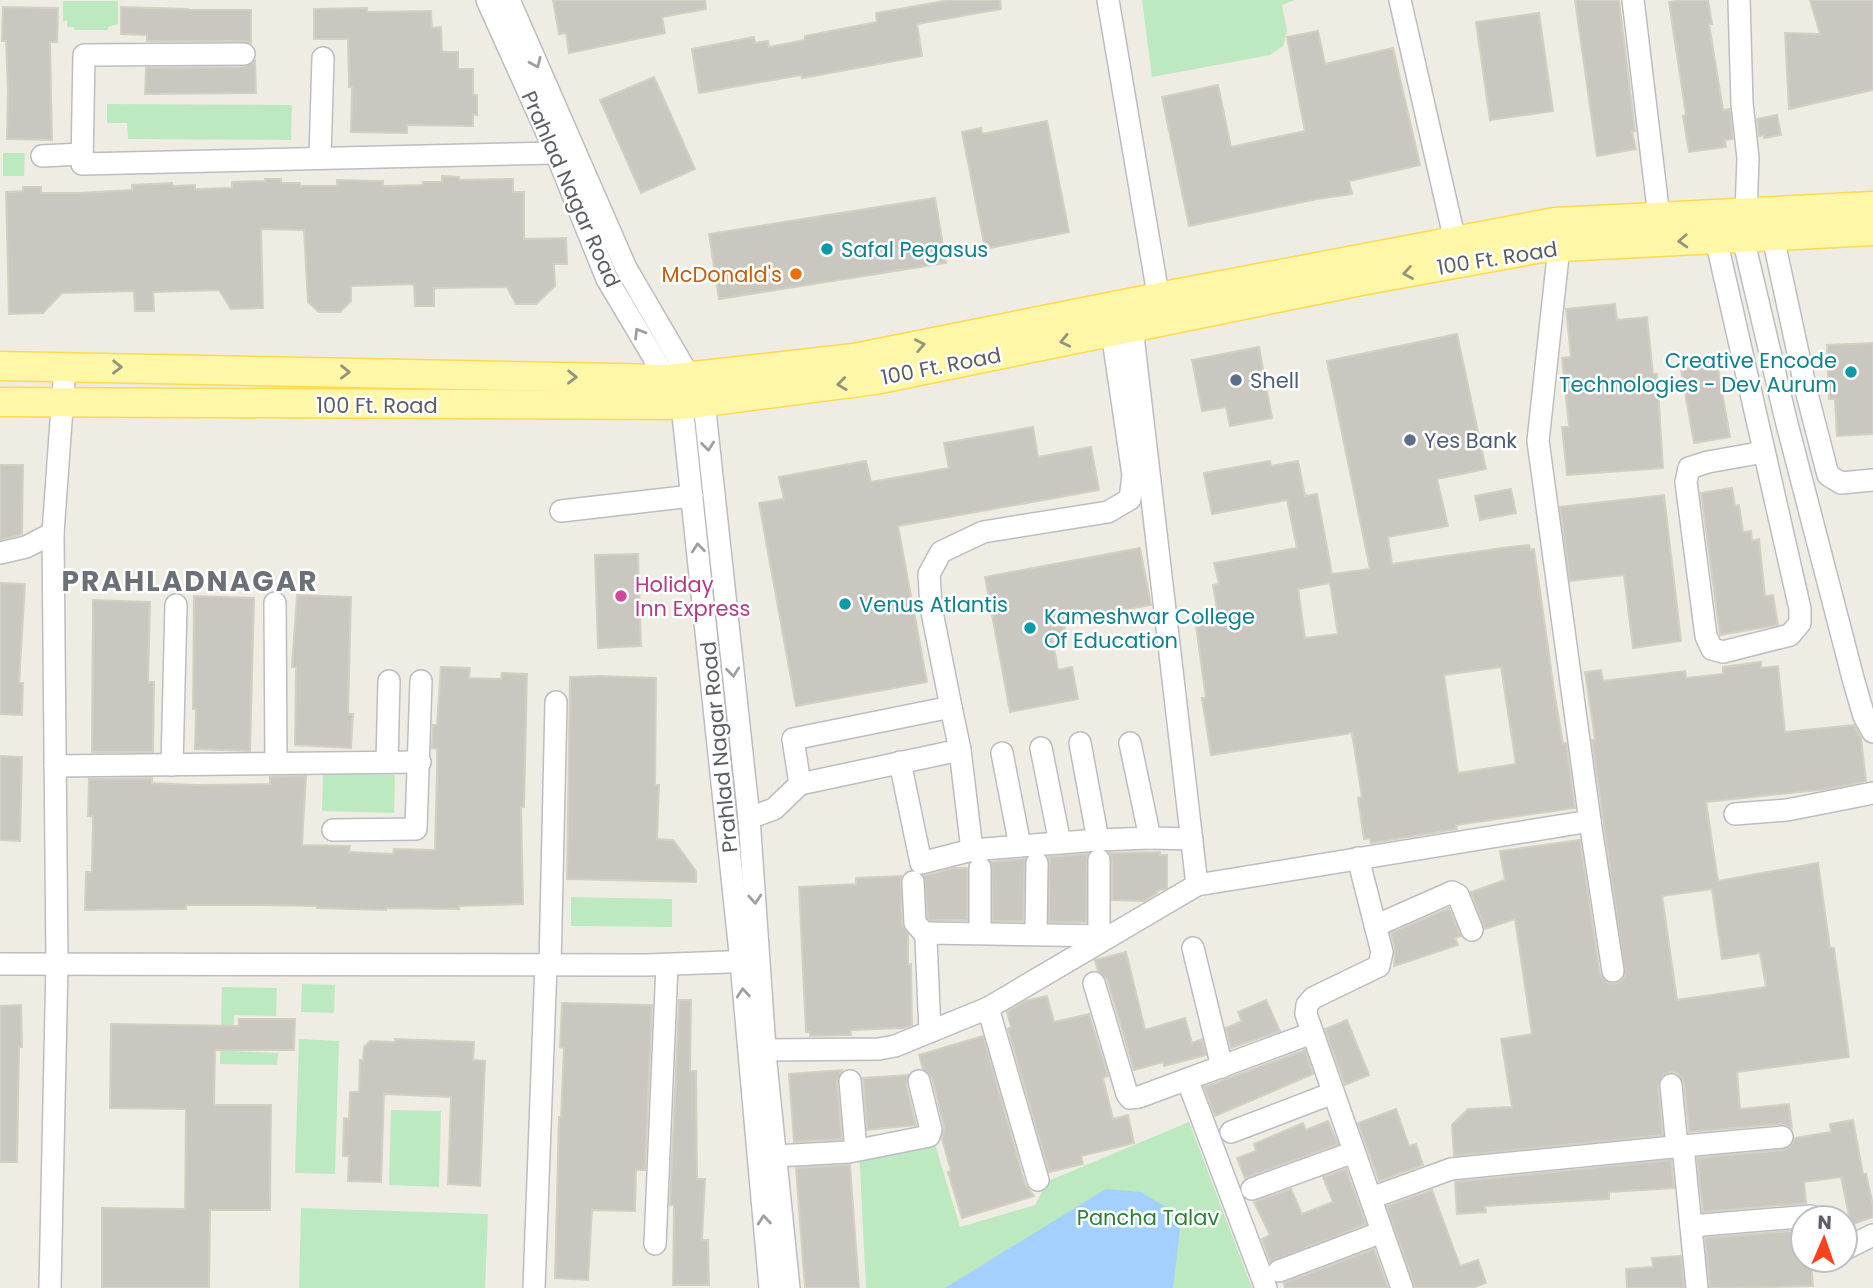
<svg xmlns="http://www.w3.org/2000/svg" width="1873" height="1288" viewBox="0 0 1873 1288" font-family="Poppins,sans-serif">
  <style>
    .green { fill: #bde9c0 }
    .water { fill: #a3d0ff }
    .building { fill: #cac7c0; stroke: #d4d0c1; stroke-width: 2; fill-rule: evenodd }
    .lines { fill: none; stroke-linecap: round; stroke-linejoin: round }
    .minor-casing { stroke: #bbbdc3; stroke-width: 24 }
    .major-casing { stroke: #fdd94d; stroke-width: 31 }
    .minor { stroke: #fff; stroke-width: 21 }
    .major { stroke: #fff7a8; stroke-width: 28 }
    .oneway { stroke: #9d9fa3 }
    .oneway2 { stroke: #94947c }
    .culture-dot { fill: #0f9aa8; stroke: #fff; stroke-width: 2.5 }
    .food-dot { fill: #e8710a; stroke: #fff; stroke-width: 2.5 }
    .service-dot { fill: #5c6f8a; stroke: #fff; stroke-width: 2.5 }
    .hotel-dot { fill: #d1479c; stroke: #fff; stroke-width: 2.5 }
    .labels { text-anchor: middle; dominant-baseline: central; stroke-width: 5; stroke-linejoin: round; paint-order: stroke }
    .street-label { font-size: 21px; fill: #5b5f65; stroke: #fff }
    .culture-label { font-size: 21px; fill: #0d838f; stroke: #fff; text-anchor: start }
    .food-label { font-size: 21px; fill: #c56008; stroke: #fff; text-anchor: end }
    .service-label { font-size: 21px; fill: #4e5e75; stroke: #fff; text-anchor: start }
    .hotel-label { font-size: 21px; fill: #b23c85; stroke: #fff; text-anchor: start }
    .park-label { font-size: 21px; fill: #2c8237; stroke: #fff }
    .district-label { font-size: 28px; font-weight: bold; letter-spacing: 2px; fill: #6c7177; stroke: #fff }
  </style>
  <rect width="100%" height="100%" fill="#efede3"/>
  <!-- green -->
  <g class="green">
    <path d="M1142,0H1295L1282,5L1287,31L1283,46L1270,55L1152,77Z"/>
    <path d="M63,1H118V24L108,27V30H74V27H67V21H63Z"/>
    <path d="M107,104L292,105L291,140L128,139L127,123H107Z"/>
    <path d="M3,153H25L24,176H3Z"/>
    <path d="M323,773L395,775L394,813L322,811Z"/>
    <path d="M571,897L672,899V927L571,926Z"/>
    <path d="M302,984L335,985L334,1013L301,1012Z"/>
    <path d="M222,987L277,988L276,1016L234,1015L233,1051L278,1053L277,1065L220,1064Z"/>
    <path d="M299,1039L339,1041L335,1174L295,1173Z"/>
    <path d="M391,1110L441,1111L439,1187L389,1185Z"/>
    <path d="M1189,1122L1252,1288H866L859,1148L931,1131L960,1227L1035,1205L1048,1181Z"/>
    <path d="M301,1208L488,1214L485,1288H299Z"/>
  </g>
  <!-- water -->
  <path class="water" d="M1106,1189L1141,1192L1169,1209L1180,1229L1173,1288H945Z"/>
  <!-- building -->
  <g class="building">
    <path d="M553,0H705L706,9L662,17L665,33L569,53L566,33L559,34Z"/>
    <path d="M950,0H1000L1001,9L917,24L922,56L802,78L801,75L699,93L692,49L754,37L755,43L768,41L769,47L805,40V36L877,22L876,13Z"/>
    <path d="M1575,0H1619L1635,131L1632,132L1636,149L1597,156Z"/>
    <path d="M1684,0H1708L1712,24H1709L1723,110L1730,109L1733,139L1725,140L1726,147L1689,152L1683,116L1686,115L1669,2Z"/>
    <path d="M1810,0H1873V90L1789,109L1785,33L1820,34Z"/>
    <path d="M3,7L58,8L57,42H50L52,140L7,139L8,89L6,41H2Z"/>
    <path d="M121,7L188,9V10H251V43L244,41H147V35L121,34Z"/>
    <path d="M367,8V12L431,11L432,28L441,27L442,52H458V69H473V95H477V115L473,114V126L407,125V133L351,132L352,87H349L348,39H314V9Z"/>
    <path d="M1539,13L1553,111L1490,120L1476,22Z"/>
    <path d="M1318,31L1325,64L1393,48L1420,165L1349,181L1352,194L1317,199L1189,226L1162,97L1218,85L1231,147L1305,131L1287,37Z"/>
    <path d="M255,61L256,93L145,94L146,68L244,67Z"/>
    <path d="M654,77L695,169L641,193L600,100Z"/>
    <path d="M1777,115L1781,135L1764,138V135L1759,136L1757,119Z"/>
    <path d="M1047,121L1069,232L985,249L962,132L981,128L982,134Z"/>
    <path d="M442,176L459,177V180L513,179V192H524V239L566,238L567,264H554L555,286L536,304H516L507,287L434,288V306H415L414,284L351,286V301L340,312H319L308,302L304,230L261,229L263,308L231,309L219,290L153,292L154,311H135L134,291L62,293L43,313L9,314L6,192L23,191V187H41V193H78L132,190V185L172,183L173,186L195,185V189L232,188V182L265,181V179H281V183H300V186H337V180L383,181V186L423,185V182H442Z"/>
    <path d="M935,198L946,263L719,299L709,234Z"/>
    <path d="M1615,304L1617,320L1647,317L1653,374H1657L1663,468L1567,475L1562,427H1569L1562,358L1571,357L1566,309Z"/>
    <path d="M1457,334L1486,469L1437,479L1448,526L1388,537L1392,564L1502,548L1529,545L1530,550L1534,549L1555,697L1563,744L1566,743L1575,808L1456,825L1457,829L1371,843L1370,838L1364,839L1358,798L1362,797L1352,733L1211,755L1202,698H1206L1194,612L1217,609L1213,585L1219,584L1214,563L1297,548L1287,500L1212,514L1204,473L1270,461L1271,466L1298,461L1305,496L1317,494L1332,574L1370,569L1327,361ZM1330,583L1338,634L1305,638L1298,589ZM1501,667L1516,764L1458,773L1444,675Z"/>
    <path d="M1873,343V434L1837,436L1835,399H1829L1827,345Z"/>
    <path d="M1259,347L1272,418L1230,426L1226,407L1202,411L1192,360Z"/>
    <path d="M1717,363L1730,437L1694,443L1681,369Z"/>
    <path d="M1033,427L1038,457L1091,447L1099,490L898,526L927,682L796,706L759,503L784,499L779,477L866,461L871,482L949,468L944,443Z"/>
    <path d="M0,465H23L22,534L0,540Z"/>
    <path d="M1732,488L1735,506L1739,505L1743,532L1751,531L1752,541L1759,539L1765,596L1773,595L1778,625L1720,635L1701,493Z"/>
    <path d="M1511,489L1516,513L1480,520L1475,496Z"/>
    <path d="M1664,495L1681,641L1633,648L1624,575L1570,581L1560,507Z"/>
    <path d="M1140,548L1151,605L1064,621L1066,635L1052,637L1058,670L1072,667L1078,699L1010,712L985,577Z"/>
    <path d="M638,554L641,646L598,648L595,555Z"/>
    <path d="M0,583L25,584L19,683H23L22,715L0,714Z"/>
    <path d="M297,595L351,597L348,714H353L351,748L295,745L296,667H292Z"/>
    <path d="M194,596L254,598L250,751L195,749L196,709H193Z"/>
    <path d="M93,600L150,602L148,682H154L153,752H92Z"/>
    <path d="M1761,662V668L1778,666L1785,732L1854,725L1861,738L1866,781L1828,789L1706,802L1718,881L1818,863L1830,948H1834L1849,1057L1737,1072L1740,1109L1789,1104L1792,1128L1781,1124L1689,1132L1684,1083L1677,1073L1670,1072L1663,1075L1658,1086L1663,1135L1454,1156L1452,1125L1468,1109L1512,1107L1501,1039L1532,1034L1515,919L1485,929L1471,892L1505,880L1500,851L1580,840L1600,974L1608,983L1614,984L1622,981L1625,975L1592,740L1595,739L1585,672L1601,670L1603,681L1685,671L1686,678L1723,674V667ZM1712,889L1722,959L1760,953L1766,987L1677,1000L1662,896Z"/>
    <path d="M441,667L470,668L469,678L501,679L502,673L527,674L524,807H521L523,904L459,906V909L386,908V910L317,908V906L249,905H186V909L85,910L86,872H92L93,816H88L89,779L152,778V783L196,785L270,784V777L306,776L302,845L350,846L349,852L393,854L394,849L435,850L437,769V749L432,748L433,725H437Z"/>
    <path d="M599,676L656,678L655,785H659L657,839L673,840L696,871V882L567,879L570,677Z"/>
    <path d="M0,756L22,757L20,841L0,840Z"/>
    <path d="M1160,852V855H1167V888L1157,891V893L1144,901L1112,900V860L1110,853Z"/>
    <path d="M1087,854L1086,922H1049V857Z"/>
    <path d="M1025,859L1023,921H993L991,862Z"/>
    <path d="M954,868H967V920H930L928,918L924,876Z"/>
    <path d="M901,876L902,924L908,934V964H911L912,1025L903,1028L850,1030L851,1035L810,1036V1032H806L799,887L856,884V878Z"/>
    <path d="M1449,908L1461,936L1455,938L1458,945L1394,966L1395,949L1391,933Z"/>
    <path d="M1126,952L1145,1030L1185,1018L1192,1043L1202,1039L1206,1055L1164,1066L1163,1062L1134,1070L1107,979L1098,971L1095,960Z"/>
    <path d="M1047,996L1054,1022L1089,1014L1108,1076L1103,1078L1113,1119L1128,1115L1134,1143L1081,1156L1083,1164L1049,1172L1008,1029L1011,1027L1007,1012L1025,1001Z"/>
    <path d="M679,1000H691L690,1071H696L697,1179H705L702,1240H708L709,1285H673L674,1205H670Z"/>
    <path d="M1266,1000L1280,1031L1231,1048L1226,1028L1242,1021L1238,1012Z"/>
    <path d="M562,1003L652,1005L645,1170H636L635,1211L592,1210L588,1280L555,1278L559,1117H561L564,1048L560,1047Z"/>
    <path d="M21,1005L22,1047H19L17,1162H0V1006Z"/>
    <path d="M239,1019H295L294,1050H215L214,1105H271L270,1210H210L209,1288H102V1208L185,1209L186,1109L110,1108L111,1024L239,1026Z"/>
    <path d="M1347,1020L1369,1075L1345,1085L1325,1029Z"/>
    <path d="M983,1036L1025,1184L1034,1196L962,1218L948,1172L951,1171L942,1139L944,1127L932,1078L923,1069L919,1055Z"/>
    <path d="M395,1039L474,1042L473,1060L485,1061L480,1186L448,1184L451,1097L384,1094L381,1182L348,1181L349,1156H343L344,1118L349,1119L350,1092H359L360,1060L363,1061L364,1047L370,1041L395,1042Z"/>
    <path d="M1305,1050L1313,1074L1215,1116L1204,1087Z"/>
    <path d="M842,1070L837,1082L842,1139L794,1142L789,1074Z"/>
    <path d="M908,1075L906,1084L916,1125L867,1130L863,1078Z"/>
    <path d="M1396,1109L1409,1146L1416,1144L1423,1165L1379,1181L1358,1123Z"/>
    <path d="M1853,1120L1863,1174H1866L1873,1205V1217L1851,1225L1841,1177L1804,1182L1806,1203L1703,1212L1697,1158L1784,1150L1790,1147L1795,1138L1831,1132L1830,1124Z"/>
    <path d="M1328,1121L1338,1144L1245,1178L1237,1158L1256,1151L1254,1144L1303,1123L1306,1130Z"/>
    <path d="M1671,1160L1674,1188L1609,1192V1199L1485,1206L1486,1212L1457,1214L1455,1182Z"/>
    <path d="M850,1165L859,1288H805L796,1168Z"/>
    <path d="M1346,1169L1366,1224L1270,1262L1262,1239L1270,1235L1254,1202L1291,1189L1302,1214L1333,1202L1323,1177Z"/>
    <path d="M1432,1190L1460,1266L1478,1260L1486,1283L1472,1288H1415L1387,1206Z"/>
    <path d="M1803,1230V1260H1811L1813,1286L1710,1288L1705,1238Z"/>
    <path d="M1374,1249L1388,1288H1285L1284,1283Z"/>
    <path d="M1681,1256L1684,1288H1627L1626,1269L1653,1267L1652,1258Z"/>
  </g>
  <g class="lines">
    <!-- minor casing -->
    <g class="minor-casing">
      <g id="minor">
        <path d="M487,0L556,153L607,279L682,405L741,962L770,1288"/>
        <path d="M509,0L626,268L704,402L749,818L766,1063L789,1288"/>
        <path d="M1108,0L1161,312"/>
        <path d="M1400,0L1455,241"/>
        <path d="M1633,0L1659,217"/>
        <path d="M1739,0L1742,103L1748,158L1746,212"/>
        <path d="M244,54L84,55L82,164L556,153"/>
        <path d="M42,156L82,154"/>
        <path d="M320,158L323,58"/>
        <path d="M1773,237L1806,390L1828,475L1841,483L1873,480"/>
        <path d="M1743,238L1786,420L1854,682L1864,716L1873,732"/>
        <path d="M1716,239L1800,609V623L1790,635L1723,652L1712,649L1706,636L1686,482L1689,468L1708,462L1764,452"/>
        <path d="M1132,327L1197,885L1590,821L1538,441L1559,247L1557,234"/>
        <path d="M561,511L692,496"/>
        <path d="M0,553L26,547L53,533"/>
        <path d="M275,603L276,763"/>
        <path d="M1080,743L1098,840L1150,838L1130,743"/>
        <path d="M1041,748L1060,843"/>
        <path d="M387,762L389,681"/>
        <path d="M900,762L921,863L972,850L960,750"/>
        <path d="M172,765L176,605"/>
        <path d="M55,766L420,762"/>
        <path d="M800,784L960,750L951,707"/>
        <path d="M1735,814L1787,810L1873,793"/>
        <path d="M749,818L774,809L800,784L793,739L951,707L931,607L929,574L941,552L983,532L1108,512L1130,499L1133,475L1112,332"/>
        <path d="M1590,821L1613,971"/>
        <path d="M333,830L416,829L421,681"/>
        <path d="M1150,838L1192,839"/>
        <path d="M1020,846L1098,840"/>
        <path d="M972,850L1020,846L1002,753"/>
        <path d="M1358,858L1382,952L1379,966L1313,998L1307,1005L1306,1014L1402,1288"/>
        <path d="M980,868V933"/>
        <path d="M913,882L915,923L927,936"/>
        <path d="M1375,926L1452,892L1458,895L1472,930"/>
        <path d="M1036,934L1037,863"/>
        <path d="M1099,936V860"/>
        <path d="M1193,948L1222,1067"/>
        <path d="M0,964L647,965L754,961"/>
        <path d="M550,965L556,702"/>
        <path d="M1094,983L1127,1094L1130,1098L1139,1097L1312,1033"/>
        <path d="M988,1008L1038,1180"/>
        <path d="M930,1032L926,939L929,933L1110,936"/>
        <path d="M765,1050L879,1049L895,1046L988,1008L1197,885"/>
        <path d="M1187,1079L1266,1288"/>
        <path d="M850,1081L856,1150"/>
        <path d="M1671,1085L1677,1147"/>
        <path d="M1231,1132L1333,1093"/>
        <path d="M1683,1146L1782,1137"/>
        <path d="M775,1156L849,1152L929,1136L931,1130L919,1081"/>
        <path d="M1252,1189L1354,1152"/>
        <path d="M1371,1198L1451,1169L1683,1146L1697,1288"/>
        <path d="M1691,1226L1811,1216"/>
        <path d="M655,1244L667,965"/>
        <path d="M1845,1249L1873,1235"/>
        <path d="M1279,1271L1382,1232"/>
        <path d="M50,1288L57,963L53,533L65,366"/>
        <path d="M534,1288L546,965"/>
      </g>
    </g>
    <!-- major casing -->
    <g class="major-casing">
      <g id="major">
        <path d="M0,366L667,379L854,358L1159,297L1555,222L1873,206"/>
        <path d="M0,402L682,405L875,380L1366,280L1542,248L1873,231"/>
      </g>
    </g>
    <!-- minor -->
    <use href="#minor" class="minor"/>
    <!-- major -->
    <use href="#major" class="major"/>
  </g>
  <!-- one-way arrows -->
  <defs><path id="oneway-chevron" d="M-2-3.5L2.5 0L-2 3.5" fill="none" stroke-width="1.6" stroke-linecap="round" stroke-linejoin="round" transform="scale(1.75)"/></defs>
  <g class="oneway">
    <use href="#oneway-chevron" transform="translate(536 63) rotate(66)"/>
    <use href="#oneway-chevron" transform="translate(639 333) rotate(-121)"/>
    <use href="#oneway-chevron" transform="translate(708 446) rotate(84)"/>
    <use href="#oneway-chevron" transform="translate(698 548) rotate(-96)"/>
    <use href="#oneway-chevron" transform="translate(733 672) rotate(84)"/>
    <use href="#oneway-chevron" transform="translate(755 899) rotate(86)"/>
    <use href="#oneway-chevron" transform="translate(743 993) rotate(-95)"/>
    <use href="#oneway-chevron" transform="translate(764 1220) rotate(-95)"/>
  </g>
  <g class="oneway2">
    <use href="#oneway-chevron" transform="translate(1683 241) rotate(177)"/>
    <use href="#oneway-chevron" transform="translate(1408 273) rotate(170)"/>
    <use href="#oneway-chevron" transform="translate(1065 341) rotate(168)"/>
    <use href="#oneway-chevron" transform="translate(920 345) rotate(-11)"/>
    <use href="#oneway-chevron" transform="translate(117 367) rotate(1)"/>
    <use href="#oneway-chevron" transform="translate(345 372) rotate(1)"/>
    <use href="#oneway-chevron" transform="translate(572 377) rotate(1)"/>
    <use href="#oneway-chevron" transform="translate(842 384) rotate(173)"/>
  </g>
  <!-- markers -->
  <g class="culture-dot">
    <circle cx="827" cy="249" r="7"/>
    <circle cx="1851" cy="372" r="7"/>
    <circle cx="845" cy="604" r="7"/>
    <circle cx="1030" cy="628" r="7"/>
  </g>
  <circle class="food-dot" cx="796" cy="274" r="7"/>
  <g class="service-dot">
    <circle cx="1236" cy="380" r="7"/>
    <circle cx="1410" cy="440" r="7"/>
  </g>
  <circle class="hotel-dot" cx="621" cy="596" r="7"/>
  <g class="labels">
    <!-- street labels -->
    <g class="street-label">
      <text transform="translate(571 189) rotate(66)">Prahlad Nagar Road</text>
      <text transform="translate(1497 258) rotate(-9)">100 Ft. Road</text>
      <text transform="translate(941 366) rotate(-11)">100 Ft. Road</text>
      <text x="377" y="405">100 Ft. Road</text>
      <text transform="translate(719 747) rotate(-96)">Prahlad Nagar Road</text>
    </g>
    <!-- culture labels -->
    <g class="culture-label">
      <text x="841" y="249">Safal Pegasus</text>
      <text x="1837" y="360" text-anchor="end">Creative Encode<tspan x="1837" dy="24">Technologies - Dev Aurum</tspan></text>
      <text x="859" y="604">Venus Atlantis</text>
      <text x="1044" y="616">Kameshwar College<tspan x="1044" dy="24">Of Education</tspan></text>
    </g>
    <!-- food labels -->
    <g class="food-label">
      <text x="782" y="274">McDonald's</text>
    </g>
    <!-- service labels -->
    <g class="service-label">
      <text x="1250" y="380">Shell</text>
      <text x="1424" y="440">Yes Bank</text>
    </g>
    <!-- hotel labels -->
    <g class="hotel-label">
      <text x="635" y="584">Holiday<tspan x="635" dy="24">Inn Express</tspan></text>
    </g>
    <!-- park labels -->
    <g class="park-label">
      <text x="1148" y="1217">Pancha Talav</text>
    </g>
    <!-- district labels -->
    <g class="district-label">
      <text x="190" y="581">PRAHLADNAGAR</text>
    </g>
  </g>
  <!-- north arrow -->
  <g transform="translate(1824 1239) rotate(2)"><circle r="33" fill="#ffffff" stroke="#bdbfc1" stroke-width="2"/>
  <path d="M0-5L12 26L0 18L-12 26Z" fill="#f84120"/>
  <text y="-10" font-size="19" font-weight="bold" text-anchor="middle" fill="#5b5f65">N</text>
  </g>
</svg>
